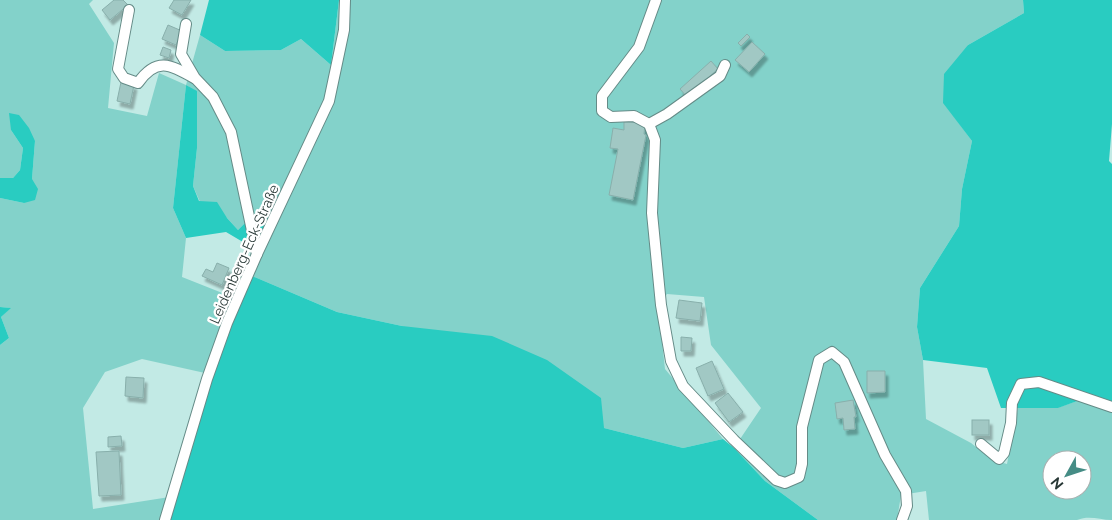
<svg xmlns="http://www.w3.org/2000/svg" width="1112" height="520" viewBox="0 0 1112 520" font-family="Raleway,sans-serif">
  <style>
    .green { fill: #83d2ca; fill-rule: evenodd }
    .forest { fill: #29ccc1 }
    .building { fill: #a1c8c4; stroke: #88afab; filter: url(#shadow) }
    .lines { fill: none; stroke-linecap: round; stroke-linejoin: round }
    .minor-casing { stroke: #658b87; stroke-width: 12 }
    .minor { stroke: #fff; stroke-width: 10 }
    .labels { text-anchor: middle; dominant-baseline: central; stroke-width: 4.5; stroke-linejoin: round; paint-order: stroke }
    .street-label { font-size: 14px; fill: #283836; stroke: #fff }
  </style>
  <defs>
    <filter id="shadow"><feDropShadow dx="3" dy="5" stdDeviation="1" flood-color="#0004"/></filter>
  </defs>
  <rect width="100%" height="100%" fill="#c2eae5"/>
  <!-- green -->
  <path class="green" d="M0,0H93L89,4L114,43L108,108L147,116L159,73L186,85L200,35L225,51L281,50L301,39L331,65L339,0H1023L1024,13L968,45L944,103L972,141L962,189L959,226L920,288L917,327L923,360L926,419L971,443L992,460L1007,464L1018,408H1057L1080,400L1112,405V520C1099,520 1090,515 1077,520H929L926,491L901,495L897,520H818L765,481L734,448L761,408L711,345L704,297L667,294L658,306L665,369L723,439L683,448L604,428L402,326L337,312L252,276L254,214L238,230L227,218L200,202L193,186L197,148V92L186,85L173,208L186,238L182,277L240,300L214,375L142,359L105,372L83,408L93,509L176,496L170,520H0V345L9,338L1,317L10,308L0,307V198L24,203L32,179L35,141L11,130L23,148L20,170L13,178H0ZM1052,460H1082V490H1052Z"/>
  <!-- forest -->
  <g class="forest">
    <path d="M209,0H339L331,65L301,39L281,50L225,51L200,35Z"/>
    <path d="M1023,0H1112V124L1109,161L1112,164V405L1080,400L1058,408H1001L987,368L923,360L917,327L920,288L959,226L962,189L972,141L943,103L944,74L968,45L1024,13Z"/>
    <path d="M186,85L197,91V148L193,186L199,201L217,202L227,218L238,230L254,214L273,211L260,252L226,232L186,238L173,208Z"/>
    <path d="M9,113L19,115L29,128L35,141L32,179L38,189L35,200L24,203L0,198V178H13L20,170L23,148L11,130Z"/>
    <path d="M252,276L337,312L402,326L492,336L547,360L601,398L604,428L683,448L723,439L734,448L765,481L818,520H170C179,483 192,446 203,409C217,364 231,318 252,276Z"/>
    <path d="M0,307L11,308L1,317L9,338L0,345Z"/>
  </g>
  <!-- building -->
  <g class="building">
    <path d="M114,0H123L128,5L110,20L102,10Z"/>
    <path d="M174,0H191L182,15L169,8Z"/>
    <path d="M168,25L182,31L176,45L162,39Z"/>
    <path d="M747,34L750,37L741,46L738,43Z"/>
    <path d="M752,42L765,54L749,72L735,60Z"/>
    <path d="M163,47L171,50L169,58L160,55Z"/>
    <path d="M711,61L718,69L687,97L680,89Z"/>
    <path d="M121,82L134,85L130,104L117,101Z"/>
    <path d="M624,122L645,123L644,134L646,135L633,200L609,195L618,149L610,148L613,128L624,130Z"/>
    <path d="M217,263L229,268L222,285L202,276L206,269L213,272Z"/>
    <path d="M679,300L702,303L700,321L676,318Z"/>
    <path d="M681,337L692,338L691,351H681Z"/>
    <path d="M712,361L724,389L708,396L696,368Z"/>
    <path d="M867,371H885V392L867,393Z"/>
    <path d="M126,377L144,378L143,398L125,396Z"/>
    <path d="M728,393L743,412L729,422L715,403Z"/>
    <path d="M853,400L856,417H854L855,429L844,430L843,418L837,419L835,403Z"/>
    <rect x="972" y="420" width="17" height="15"/>
    <path d="M121,436L122,446L108,447V437Z"/>
    <path d="M119,451L121,495L99,496L96,452Z"/>
  </g>
  <g class="lines">
    <!-- minor casing -->
    <g class="minor-casing">
      <g id="minor">
        <path d="M656,0L639,47L602,96V111L611,117L634,116L649,124L667,114L720,76L725,65"/>
        <path d="M129,10L118,69L124,78L138,83C156,57 170,64 194,78"/>
        <path d="M186,24L181,54L195,78L213,97L231,132L257,254"/>
        <path d="M649,124L655,140L652,213L661,305L671,361L683,386L734,440L776,480L785,483L799,477L802,464V427L819,360L832,352L844,362L885,455L906,491L907,506L902,520"/>
        <path d="M981,444L999,459L1004,453L1011,423L1012,403L1021,384L1039,382L1112,407"/>
        <path d="M165,520L207,379L227,323L257,254L329,101L344,30L345,0"/>
      </g>
    </g>
    <!-- minor -->
    <use href="#minor" class="minor"/>
  </g>
  <g class="labels">
    <!-- street labels -->
    <g class="street-label">
      <text transform="translate(244 254) rotate(-66)">Leidenberg-Eck-Straße</text>
    </g>
  </g>
  <!-- north arrow -->
  <g transform="translate(1067 475) rotate(230)"><circle r="24" fill="#ffffff" stroke="#a9afaf"/>
  <path d="M0-4L9 19L0 12L-9 19Z" fill="#458c85"/>
  <text y="-8" font-size="14" font-weight="bold" text-anchor="middle" fill="#283836">N</text>
  </g>
</svg>
